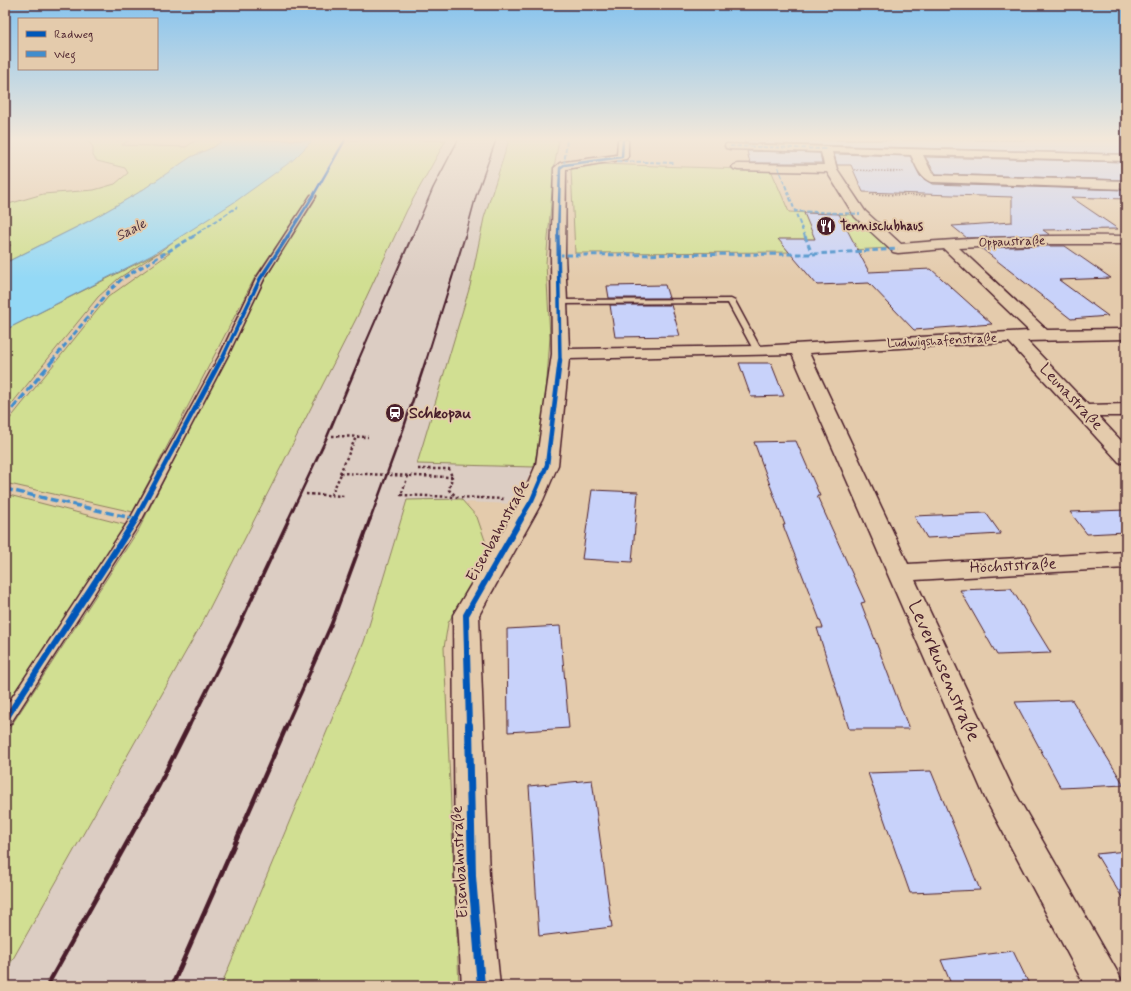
<svg xmlns="http://www.w3.org/2000/svg" width="1131" height="991" viewBox="0 0 1131 991" font-family="Mynerve,sans-serif">
  <style>
    .built { fill: #dccdc3 }
    .green { fill: #d1df92; stroke: #8e7f5e }
    .water { fill: #94d9f6; stroke: #768fa5 }
    .building { fill: #c8d2fa; stroke: #4a1f2b }
    .lines { fill: none; stroke-linecap: round; stroke-linejoin: round }
    .service-casing { stroke: #4a1f2b; stroke-width: 3 }
    .minor-casing { stroke: #4a1f2b; stroke-width: 3 }
    .path-far1 { stroke: #4a1f2b; stroke-width: 1.5; stroke-dasharray: 1.5 1.5; stroke-linecap: butt }
    .path { stroke: #4a1f2b; stroke-width: 2.5; stroke-dasharray: 2.5 2.5; stroke-linecap: butt }
    .service { fill: #e4cbac; fill-rule: evenodd }
    .minor { fill: #e4cbac; fill-rule: evenodd }
    .rail-far4 { stroke: #4a1f2b; stroke-width: 1.5 }
    .rail-far3 { stroke: #4a1f2b; stroke-width: 2 }
    .rail-far2 { stroke: #4a1f2b; stroke-width: 2.5 }
    .rail-far1 { stroke: #4a1f2b; stroke-width: 3.5 }
    .rail { stroke: #4a1f2b; stroke-width: 4.5 }
    .path-bridge { stroke: #4a1f2b; stroke-width: 2.5; stroke-dasharray: 2.5 2.5; stroke-linecap: butt }
    .quiet-far2 { stroke: #418dcd; stroke-width: 2; stroke-dasharray: 4.5 2; stroke-linecap: butt }
    .quiet-far1 { stroke: #418dcd; stroke-width: 3; stroke-dasharray: 5.5 3; stroke-linecap: butt }
    .quiet { stroke: #418dcd; stroke-width: 3.5; stroke-dasharray: 8 3.5; stroke-linecap: butt }
    .cycleway-far4-casing { stroke: #e4cbac; stroke-width: 4 }
    .cycleway-far3-casing { stroke: #e4cbac; stroke-width: 5.5 }
    .cycleway-far2-casing { stroke: #e4cbac; stroke-width: 7 }
    .cycleway-far1-casing { stroke: #e4cbac; stroke-width: 8 }
    .cycleway-casing { stroke: #e4cbac; stroke-width: 10 }
    .cycleway-far4 { stroke: #0057b8; stroke-width: 2.5 }
    .cycleway-far3 { stroke: #0057b8; stroke-width: 3.5 }
    .cycleway-far2 { stroke: #0057b8; stroke-width: 4.5 }
    .cycleway-far1 { stroke: #0057b8; stroke-width: 6 }
    .cycleway { stroke: #0057b8; stroke-width: 8 }
    .labels { text-anchor: middle; dominant-baseline: central; stroke-width: 4; stroke-linejoin: round; paint-order: stroke }
    .far-poi-label { font-size: 13px; font-weight: bold; fill: #4a1f2b; stroke: #e4cbac; text-anchor: start }
    .far-street-label { font-size: 13px; fill: #4a1f2b; stroke: #e4cbac }
    .far-water-label { font-size: 14px; font-style: italic; fill: #51323f; stroke: #e4cbac }
    .street-label { font-size: 16px; fill: #4a1f2b; stroke: #e4cbac }
    .poi-label { font-size: 16px; font-weight: bold; fill: #4a1f2b; stroke: #e4cbac; text-anchor: start }
    .near-street-label { font-size: 19px; fill: #4a1f2b; stroke: #e4cbac }
  </style>
  <rect width="100%" height="100%" fill="#e4cbac"/>
  <filter id="ink" filterUnits="userSpaceOnUse"><feTurbulence type="fractalNoise" baseFrequency=".025" numOctaves="2"/><feDisplacementMap in="SourceGraphic" scale="8" xChannelSelector="R" yChannelSelector="G"/><feConvolveMatrix kernelMatrix="1 2 1 2 8 2 1 2 1" color-interpolation-filters="sRGB"/></filter>
  <g filter="url(#ink)">
    <!-- built -->
    <path class="built" d="M446,140H509L484,218L470,286L418,464L534,467L515,504L407,500L364,642L221,986H5V973L202,623L358,315L407,210Z"/>
    <!-- green -->
    <g class="green">
      <path d="M87,140H129L122,145L186,147L196,140H223L214,147L191,157L138,193L89,221L5,263V251L11,245L5,244V205L43,194L94,190L115,184L128,173L125,168L97,161L93,156V147Z"/>
      <path d="M308,140H446L407,210L358,315L202,623L5,973V735L139,529L264,281L317,197H309L254,279L133,512L5,483V425L108,297L170,253H158L119,278L98,297L5,412V330L158,253Z"/>
      <path d="M509,140H559L554,168L546,263L550,337L545,408L534,467L417,464L470,286L484,218Z"/>
      <path d="M600,164L771,170L789,212L856,215L892,248L807,252L575,253L571,169Z"/>
      <path d="M5,494L126,525L5,706Z"/>
      <path d="M461,499L477,517L489,552L448,623L444,648L459,986H221L364,642L407,500Z"/>
    </g>
    <!-- water -->
    <path class="water" d="M223,140H313L293,160L236,201L152,255L5,330V263L89,221L138,193L191,157L214,147Z"/>
    <!-- building -->
    <g class="building">
      <path d="M744,140H1126V154L745,143Z"/>
      <path d="M747,151L820,153L822,163H750Z"/>
      <path d="M834,154L910,156L920,176L932,184L1126,190V199L1071,197L1118,229L1043,230L1050,235L967,238L952,226L1012,222V197L863,192L851,165H837Z"/>
      <path d="M925,157L1126,162V180L936,174Z"/>
      <path d="M804,213L839,214L869,272L931,269L992,324L914,330L869,283L817,285L778,239H815Z"/>
      <path d="M1040,246H1065L1111,278L1059,280L1108,316L1071,319L981,248Z"/>
      <path d="M665,285L669,298H609L607,286Z"/>
      <path d="M610,305H671L680,336L615,337Z"/>
      <path d="M739,363H771L784,396L751,397Z"/>
      <path d="M796,441L820,496H817L865,602L861,603L909,729H849L817,628H823L783,525H785L754,442Z"/>
      <path d="M592,490L638,492L632,562L582,559Z"/>
      <path d="M1126,510V532L1087,534L1070,512Z"/>
      <path d="M986,513L1001,534L927,538L914,516Z"/>
      <path d="M1011,588L1051,653L997,655L960,590Z"/>
      <path d="M560,626L569,728L508,732L507,629Z"/>
      <path d="M1072,700L1124,785L1061,788L1015,702Z"/>
      <path d="M931,771L980,890L910,893L868,773Z"/>
      <path d="M592,780L612,927L539,936L529,786Z"/>
      <path d="M1126,851V904L1096,854Z"/>
      <path d="M1013,951L1030,986H952L941,960Z"/>
    </g>
    <g class="lines">
      <!-- service casing -->
      <g class="service-casing">
        <g id="service">
          <path d="M311,195L316,196L264,279L229,353L142,519L10,724L5,726V708L130,519L221,353L256,279Z"/>
          <path d="M731,299L735,301L762,351L761,353H755L754,351L728,303L559,304L555,302L559,300Z"/>
        </g>
      </g>
      <!-- minor casing -->
      <g class="minor-casing">
        <path id="minor" d="M618,140H628V157L626,159L566,169L565,255L569,349L758,346L1029,331L944,249L898,253L893,252L855,217L827,172L738,170L734,169L732,167L734,165L738,164L824,165L821,152L730,149L726,148L725,146L726,144L1126,155V161L923,155L931,171L935,175L1126,181V189L932,182C920,179 916,165 911,155L832,152L837,169L865,211L901,244C976,237 1051,235 1126,236V244H1040L959,248L1047,330L1126,329V339L1027,341L1088,405L1126,404V416H1098L1126,446V464L1119,462L1009,342L809,353L908,564L1126,552V568L915,580L1014,791L1118,973L1124,986H1085L986,800L792,354L569,359L558,465L543,500L479,615L489,876L500,986H462L455,876L453,615L521,500L536,465L552,354L551,255L554,168L560,163L564,162L617,155Z"/>
      </g>
      <!-- path-far1 -->
      <g class="path-far1">
        <path d="M854,170L905,172"/>
        <path d="M870,194L927,196"/>
      </g>
      <!-- path -->
      <g class="path">
        <path d="M332,436L368,437"/>
        <path d="M418,469H449L452,477"/>
        <path d="M340,473L356,437"/>
        <path d="M408,476L401,495L456,497"/>
        <path d="M415,476L452,477L449,490L457,497L505,499"/>
        <path d="M306,494L345,496"/>
        <path d="M331,495L341,474"/>
      </g>
      <!-- service -->
      <use href="#service" class="service"/>
      <!-- minor -->
      <use href="#minor" class="minor"/>
      <!-- rail-far4 -->
      <g class="rail-far4">
        <path d="M412,237L433,188L458,140"/>
        <path d="M465,237L476,196L496,140"/>
      </g>
      <!-- rail-far3 -->
      <g class="rail-far3">
        <path d="M358,361L412,236"/>
        <path d="M426,361L465,236"/>
      </g>
      <!-- rail-far2 -->
      <g class="rail-far2">
        <path d="M288,520L327,437L359,360"/>
        <path d="M370,520L403,430L426,360"/>
      </g>
      <!-- rail-far1 -->
      <g class="rail-far1">
        <path d="M189,726L239,626L289,519"/>
        <path d="M286,726L331,625L370,519"/>
      </g>
      <!-- rail -->
      <g class="rail">
        <path d="M47,986L158,787L189,725"/>
        <path d="M172,986L287,725"/>
      </g>
      <!-- path-bridge -->
      <path class="path-bridge" d="M340,473L415,476"/>
      <!-- quiet-far2 -->
      <g class="quiet-far2">
        <path d="M730,146L826,149"/>
        <path d="M617,161L675,163"/>
        <path d="M564,165L567,140"/>
        <path d="M778,167L795,211"/>
        <path d="M192,237L237,207"/>
        <path d="M805,237L795,211L860,214"/>
      </g>
      <!-- quiet-far1 -->
      <g class="quiet-far1">
        <path d="M805,236L812,254"/>
        <path d="M558,255L812,254L898,249"/>
        <path d="M52,361L110,290L123,278L194,236"/>
      </g>
      <!-- quiet -->
      <g class="quiet">
        <path d="M5,418L53,360"/>
        <path d="M5,489L136,519"/>
      </g>
      <!-- cycleway-far4 casing -->
      <g class="cycleway-far4-casing">
        <g id="cycleway-far4">
          <path d="M287,237L313,196L345,140"/>
          <path d="M558,237L560,168L564,165L622,157L623,140"/>
        </g>
      </g>
      <!-- cycleway-far3 casing -->
      <g class="cycleway-far3-casing">
        <g id="cycleway-far3">
          <path d="M558,236L560,361"/>
          <path d="M221,361L260,279L288,236"/>
        </g>
      </g>
      <!-- cycleway-far2 casing -->
      <g class="cycleway-far2-casing">
        <g id="cycleway-far2">
          <path d="M135,520L221,360"/>
          <path d="M520,520L532,500L547,465L560,360"/>
        </g>
      </g>
      <!-- cycleway-far1 casing -->
      <g class="cycleway-far1-casing">
        <g id="cycleway-far1">
          <path d="M5,720L136,519"/>
          <path d="M469,726L466,615L521,519"/>
        </g>
      </g>
      <!-- cycleway casing -->
      <g class="cycleway-casing">
        <path id="cycleway" d="M469,725L472,876L481,986"/>
      </g>
      <!-- cycleway-far4 -->
      <use href="#cycleway-far4" class="cycleway-far4"/>
      <!-- cycleway-far3 -->
      <use href="#cycleway-far3" class="cycleway-far3"/>
      <!-- cycleway-far2 -->
      <use href="#cycleway-far2" class="cycleway-far2"/>
      <!-- cycleway-far1 -->
      <use href="#cycleway-far1" class="cycleway-far1"/>
      <!-- cycleway -->
      <use href="#cycleway" class="cycleway"/>
    </g>
  </g>
  <!-- sky -->
  <linearGradient id="sky" x2="0" y2="1"><stop stop-color="#86c3ee"/><stop offset="0.5" stop-color="#f3e8da"/><stop offset="1" stop-color="#f3e8da" stop-opacity="0"/></linearGradient>
  <rect width="1131" height="278" fill="url(#sky)"/>
  <!-- icons -->
  <defs>
    <g id="restaurant-disc" transform="scale(1)"><circle r="9.5" fill="#4a1f2b" stroke="#e4cbac"/><path d="M-5-6h1v4h1v-4h1v4h1v-4h1v5L-1.5 .5V6h-2V.5L-5-1ZM5-6V6H3V1.5H1.5Q1.5-4 5-6Z" fill="#fff"/></g>
    <g id="station-disc" transform="scale(1)"><circle r="9.5" fill="#4a1f2b" stroke="#e4cbac"/><path d="M-3-6H3Q5-6 5-4V2Q5 4 3 4L4.5 6H3L1.5 4h-3L-3 6H-4.5L-3 4Q-5 4-5 2V-4Q-5-6-3-6ZM-3.5-4v3h7v-3ZM-3.5 1v1.5H-2V1ZM2 1v1.5H3.5V1Z" fill="#fff"/></g>
  </defs>
  <g fill-rule="evenodd">
    <use href="#restaurant-disc" x="826" y="226"/>
    <use href="#station-disc" x="395" y="413"/>
  </g>
  <g class="labels">
    <!-- far-poi labels -->
    <g class="far-poi-label">
      <text x="840" y="226">Tennisclubhaus</text>
    </g>
    <!-- far-street labels -->
    <g class="far-street-label">
      <text transform="translate(1012 242) rotate(-2)">Oppaustraße</text>
      <text transform="translate(942 341) rotate(-3)">Ludwigshafenstraße</text>
    </g>
    <!-- far-water labels -->
    <g class="far-water-label">
      <text transform="translate(131 230) rotate(-27)">Saale</text>
    </g>
    <!-- street labels -->
    <g class="street-label">
      <text transform="translate(1071 397) rotate(47)">Leunastraße</text>
      <text transform="translate(498 531) rotate(-61)">Eisenbahnstraße</text>
      <text transform="translate(1013 566) rotate(-3)">Höchststraße</text>
      <text transform="translate(460 862) rotate(-93)">Eisenbahnstraße</text>
    </g>
    <!-- poi labels -->
    <g class="poi-label">
      <text x="409" y="413">Schkopau</text>
    </g>
    <!-- near-street labels -->
    <g class="near-street-label">
      <text transform="translate(944 671) rotate(66)">Leverkusenstraße</text>
    </g>
  </g>
  <!-- margin -->
  <rect width="1131" height="991" fill="none" stroke="#e4cbac" stroke-width="20"/>
  <rect x="10" y="10" width="1111" height="971" fill="none" stroke="#4a1f2b" stroke-width="1.5" filter="url(#ink)"/>
  <!-- legend -->
  <rect x="18" y="18" width="140" height="52" fill="#e4cbac" stroke="#a68678"/>
  <rect x="26" y="31" width="20" height="6" fill="#0057b8" stroke="#a68678"/>
  <text x="54" y="38" font-size="12" fill="#4a1f2b">Radweg</text>
  <rect x="26" y="51" width="20" height="6" fill="#418dcd" stroke="#a68678"/>
  <text x="54" y="58" font-size="12" fill="#4a1f2b">Weg</text>
</svg>
